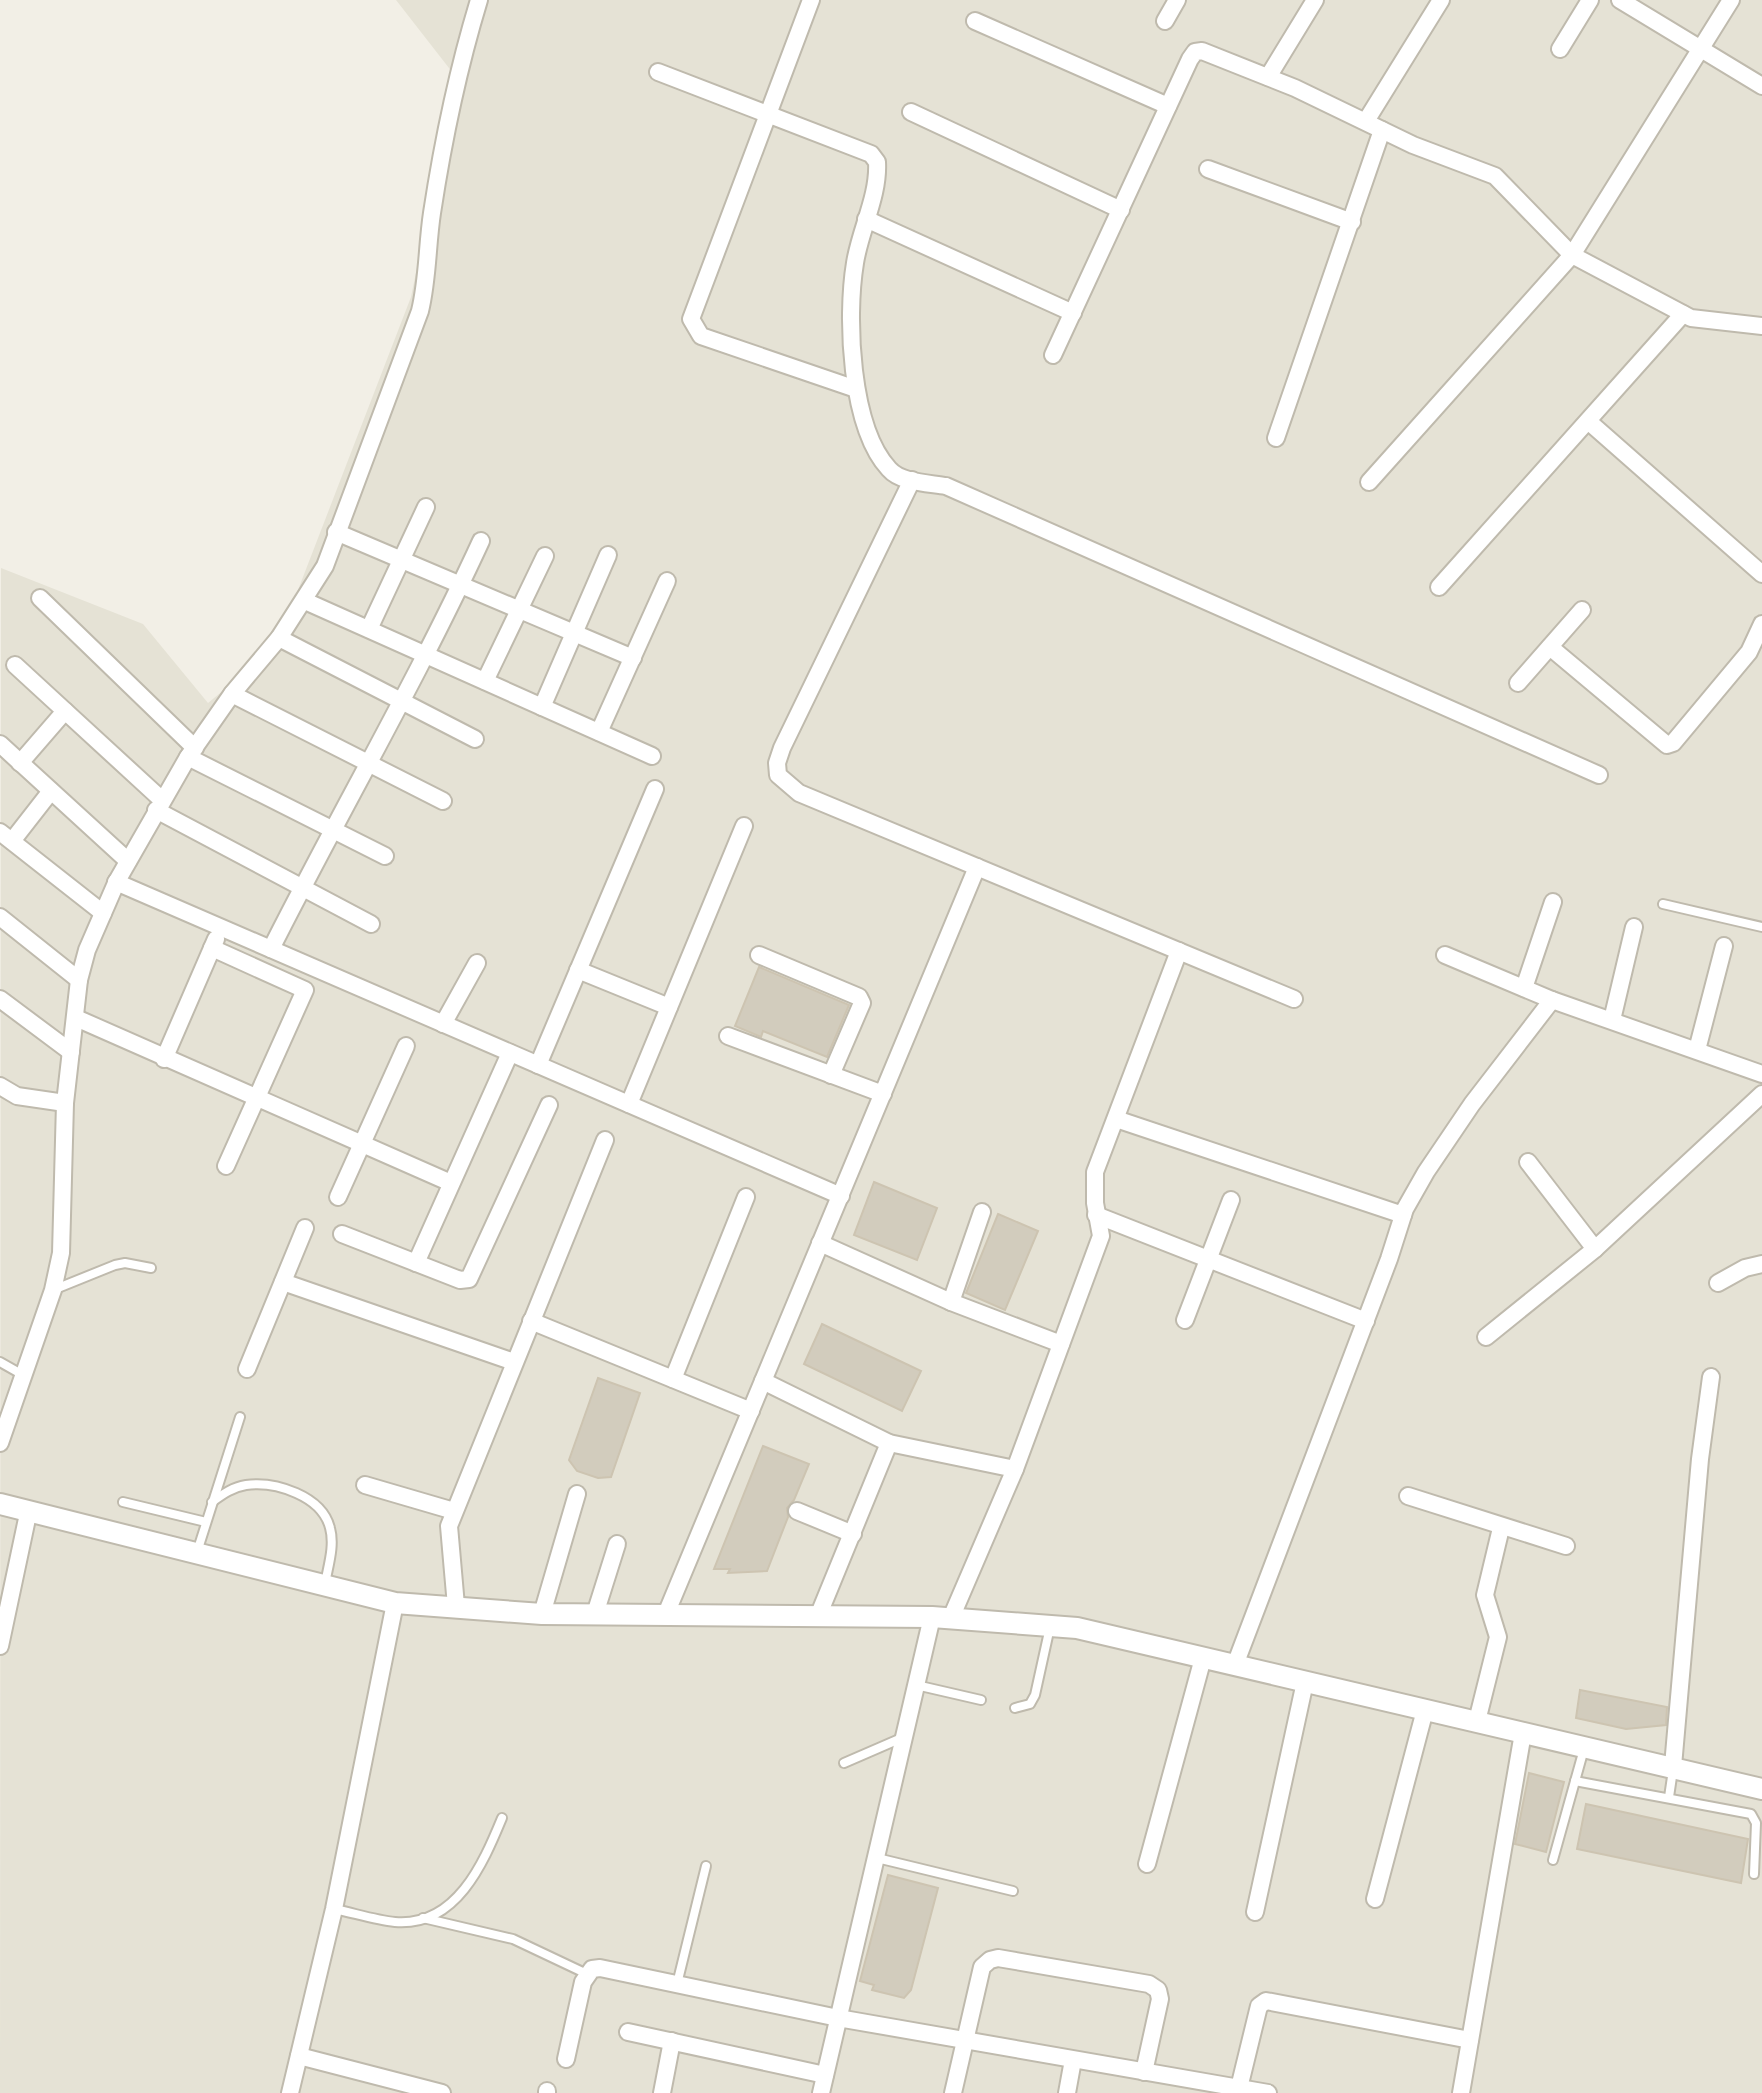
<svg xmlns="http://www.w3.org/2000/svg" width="1762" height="2093" viewBox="0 0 1762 2093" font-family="Montserrat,sans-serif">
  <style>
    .residential { fill: #e5e2d5 }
    .building { fill: #d2ccbd; stroke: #cdc4b1; stroke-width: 2 }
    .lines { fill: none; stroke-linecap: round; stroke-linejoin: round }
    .service-casing { stroke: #bfbaad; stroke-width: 12 }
    .minor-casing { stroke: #bfbaad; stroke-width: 20 }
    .tertiary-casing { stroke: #bfbaad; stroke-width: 24 }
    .service { stroke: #fff; stroke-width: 8 }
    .minor { stroke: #fff; stroke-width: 16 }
    .tertiary { stroke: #fff; stroke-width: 20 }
  </style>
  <rect width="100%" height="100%" fill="#f2efe6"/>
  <!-- residential -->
  <path class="residential" d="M396,0H1762V2093H0L1,568L143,624L208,703L276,647L411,297L456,77Z"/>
  <!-- building -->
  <g class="building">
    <path d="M759,967L849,1005L827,1057L763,1031L761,1037L735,1026Z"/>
    <path d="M874,1182L937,1208L917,1260L854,1235Z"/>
    <path d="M998,1214L1038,1231L1005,1310L966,1293Z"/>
    <path d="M822,1324L921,1371L902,1411L804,1364Z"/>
    <path d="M598,1378L640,1393L611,1477L598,1478L577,1471L569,1460Z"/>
    <path d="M763,1446L809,1464L794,1500L787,1508L788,1517L767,1571L728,1573L730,1569H714Z"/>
    <path d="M1580,1690L1667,1707L1666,1725L1626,1729L1576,1718Z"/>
    <path d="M1529,1773L1564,1782L1546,1852L1515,1844Z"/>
    <path d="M1586,1804L1748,1839L1741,1883L1577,1849Z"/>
    <path d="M888,1875L938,1888L911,1990L904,1998L872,1990L874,1985L860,1981Z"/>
  </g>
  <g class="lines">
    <!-- service casing -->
    <g class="service-casing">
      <g id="service">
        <path d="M1663,904L1762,927"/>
        <path d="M53,1290L115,1265L125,1263L151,1268"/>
        <path d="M0,1362L23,1375"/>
        <path d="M123,1502L206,1522"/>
        <path d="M212,1502C223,1494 233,1487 246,1485C276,1481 322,1496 330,1528C335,1546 328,1566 325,1584"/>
        <path d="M197,1552L240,1417"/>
        <path d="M916,1685L981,1700"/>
        <path d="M1015,1708L1030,1704L1035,1695L1050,1627"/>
        <path d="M844,1763L904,1737"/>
        <path d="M1575,1781L1751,1814L1756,1823L1754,1874"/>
        <path d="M1669,1797L1673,1770"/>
        <path d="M877,1858L1013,1891"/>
        <path d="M1553,1860L1584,1749"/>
        <path d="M334,1909C354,1913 375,1920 395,1922C456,1927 483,1864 502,1818"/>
        <path d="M423,1918L513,1939L587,1974"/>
        <path d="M677,1984L706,1866"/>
      </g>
    </g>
    <!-- minor casing -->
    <g class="minor-casing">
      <g id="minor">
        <path d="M811,0L691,319L701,336L856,389"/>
        <path d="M1620,0L1762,86"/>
        <path d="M975,21L1168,106"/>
        <path d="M1165,21L1177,0"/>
        <path d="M1560,49L1590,0"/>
        <path d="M658,72L871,154L877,162C879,196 860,230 855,263C846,317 850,427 889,469C901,483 929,483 946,486L1599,775"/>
        <path d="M1268,77L1315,0"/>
        <path d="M911,112L1121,210"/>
        <path d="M1366,121L1441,0"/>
        <path d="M1208,169L1352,222"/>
        <path d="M866,219L1073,313"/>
        <path d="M1053,355L1190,59L1195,52L1202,51L1295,88L1413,145L1495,176L1572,255L1691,318L1762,326"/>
        <path d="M1588,421L1762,574"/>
        <path d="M1276,438L1382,130"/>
        <path d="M912,480L782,748L777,763L778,775L799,793L1294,999"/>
        <path d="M1369,482L1572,255L1731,0"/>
        <path d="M336,532L633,658"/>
        <path d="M1439,587L1683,314"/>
        <path d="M40,598L195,748"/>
        <path d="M305,601L652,756"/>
        <path d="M369,629L426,507"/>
        <path d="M279,638L475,739"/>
        <path d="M1550,647L1667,745L1673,743L1749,652L1762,624"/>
        <path d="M15,665L162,800"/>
        <path d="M485,681L545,556"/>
        <path d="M1518,683L1582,610"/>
        <path d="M232,694L443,801"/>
        <path d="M542,707L608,555"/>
        <path d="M599,732L667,581"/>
        <path d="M0,744L128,861"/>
        <path d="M188,757L385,856"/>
        <path d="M20,763L65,711"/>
        <path d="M156,810L371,924"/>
        <path d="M0,832L103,913"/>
        <path d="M12,841L51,791"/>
        <path d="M116,882L841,1196"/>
        <path d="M0,917L79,980"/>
        <path d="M212,948L305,990L226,1166"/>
        <path d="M271,949C340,812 417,680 481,541"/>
        <path d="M759,955L859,997L862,1003L831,1075"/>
        <path d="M1445,955L1552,1000L1762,1074"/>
        <path d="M578,970L669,1007"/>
        <path d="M1524,988L1553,902"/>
        <path d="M0,999L71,1052"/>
        <path d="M76,1018L451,1183"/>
        <path d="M1612,1020L1634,927"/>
        <path d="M443,1024L477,963"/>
        <path d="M728,1036L883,1094"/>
        <path d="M1697,1050L1724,946"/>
        <path d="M164,1059L216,939"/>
        <path d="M538,1065L655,789"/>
        <path d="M0,1086L17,1096L65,1103"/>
        <path d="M629,1104L744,826"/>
        <path d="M1116,1119L1403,1215"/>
        <path d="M1528,1162L1595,1249"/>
        <path d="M338,1197L406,1046"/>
        <path d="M1096,1215L1366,1321"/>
        <path d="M342,1234L460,1280L469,1279L549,1105"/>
        <path d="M820,1243L951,1302L1061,1344"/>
        <path d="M416,1263L510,1053"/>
        <path d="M283,1282L514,1362"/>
        <path d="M1718,1283L1745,1268L1762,1264"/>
        <path d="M951,1302L982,1212"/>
        <path d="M1185,1320L1231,1200"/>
        <path d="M531,1321L751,1411"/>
        <path d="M1486,1337L1595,1249L1762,1094"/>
        <path d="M247,1369L305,1228"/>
        <path d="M673,1379L746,1197"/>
        <path d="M763,1381L889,1443L1015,1469"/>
        <path d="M0,1443L53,1290L61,1253L65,1103L79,980L87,950L117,881L188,757L232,694L279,638L325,566L420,311C428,278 427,246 432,213C443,141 458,69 479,0"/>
        <path d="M365,1485L454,1511"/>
        <path d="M1408,1496L1566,1546"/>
        <path d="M797,1511L853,1534"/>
        <path d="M456,1606L449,1526L605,1140"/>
        <path d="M542,1614L577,1494"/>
        <path d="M595,1614L617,1544"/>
        <path d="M666,1614L977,867"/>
        <path d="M819,1614L889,1443"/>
        <path d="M951,1618L1015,1469L1101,1236L1095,1203V1172L1179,951"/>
        <path d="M0,1646L28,1514"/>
        <path d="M1235,1665L1389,1259L1405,1209L1426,1172L1472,1104L1552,1000"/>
        <path d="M1477,1721L1498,1637L1485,1595L1501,1528"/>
        <path d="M1673,1766L1700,1459L1711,1377"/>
        <path d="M1147,1864L1203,1658"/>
        <path d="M1375,1899L1425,1710"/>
        <path d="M1255,1912L1305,1682"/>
        <path d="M628,2032L825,2075"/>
        <path d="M299,2056L442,2093"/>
        <path d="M566,2059L583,1982L592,1969L600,1968L838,2018L1268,2093"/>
        <path d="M1239,2088L1259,2006L1266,2001L1470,2040"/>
        <path d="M290,2093L334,1909L395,1603"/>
        <path d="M547,2093V2091"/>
        <path d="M662,2093L672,2041"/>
        <path d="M821,2093L932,1617"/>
        <path d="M953,2093L982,1967L990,1960L998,1958L1149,1984L1158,1990L1160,1999L1144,2072"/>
        <path d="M1067,2093L1073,2060"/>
        <path d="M1461,2093L1523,1733"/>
      </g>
    </g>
    <!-- tertiary casing -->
    <g class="tertiary-casing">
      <path id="tertiary" d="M0,1504L395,1603L542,1614L932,1617L1077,1628L1762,1789"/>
    </g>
    <!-- service -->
    <use href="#service" class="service"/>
    <!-- minor -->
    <use href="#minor" class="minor"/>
    <!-- tertiary -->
    <use href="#tertiary" class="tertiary"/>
  </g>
</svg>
